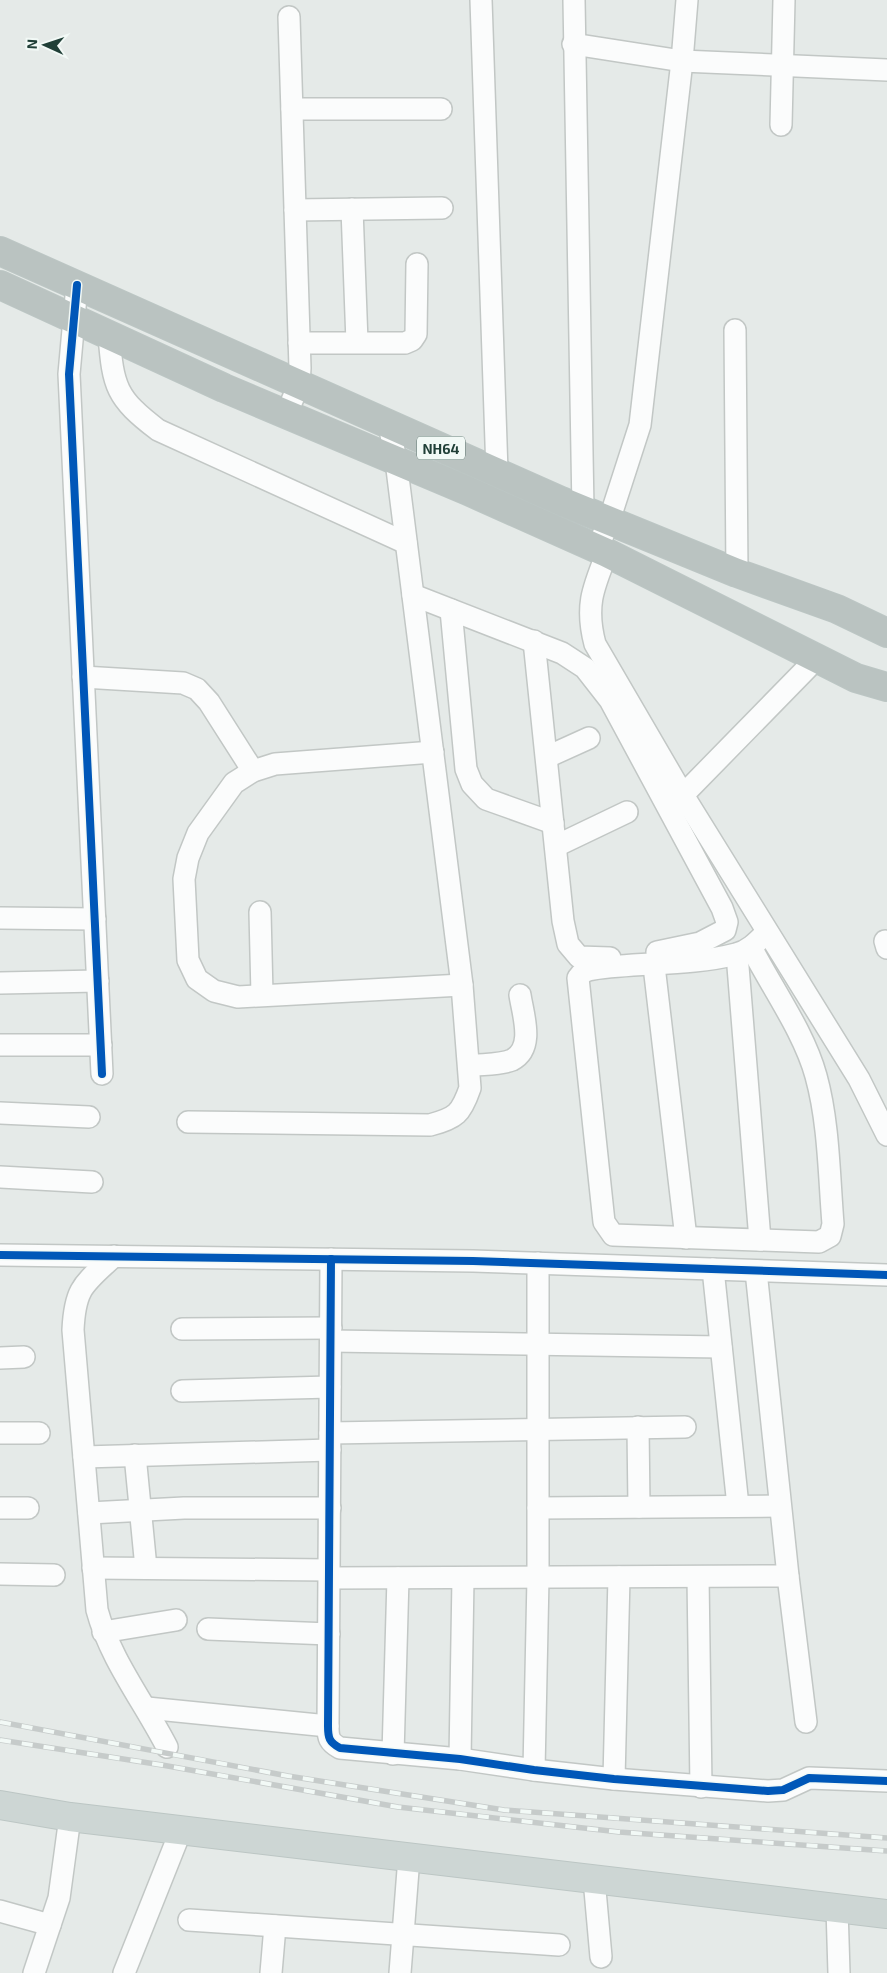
<svg xmlns="http://www.w3.org/2000/svg" width="887" height="1973" viewBox="0 0 887 1973" font-family="'Exo 2',sans-serif">
  <style>
    .lines { fill: none; stroke-linecap: round; stroke-linejoin: round }
    .minor-casing { stroke: #c2c7c5; stroke-width: 24 }
    .major-casing { stroke: #bcc6c4; stroke-width: 30 }
    .highway-casing { stroke: #bcc6c4; stroke-width: 30 }
    .minor { stroke: #fbfcfc; stroke-width: 21 }
    .major { stroke: #cdd6d4; stroke-width: 28 }
    .highway { stroke: #bac3c1; stroke-width: 28 }
    .rail-casing { stroke: #c6cbca; stroke-width: 5.5 }
    .rail { stroke: #f2f9f6; stroke-width: 4; stroke-dasharray: 11; stroke-linecap: butt }
    .cycleway-casing { stroke: #f2f9f6; stroke-width: 11 }
    .cycleway { stroke: #0057b8; stroke-width: 8 }
    .labels { text-anchor: middle; dominant-baseline: central; stroke-width: 4; stroke-linejoin: round; paint-order: stroke }
    .shield { fill: #f2f9f6; stroke: #5f7770; stroke-width: 1 }
    .shield-label { font-size: 14px; font-weight: bold; fill: #203f37 }
  </style>
  <rect width="100%" height="100%" fill="#e5eae8"/>
  <g class="lines">
    <!-- minor casing -->
    <g class="minor-casing">
      <g id="minor">
        <path d="M481,0L497,472"/>
        <path d="M574,0L583,510"/>
        <path d="M573,44L682,61L887,70"/>
        <path d="M292,109H441"/>
        <path d="M781,125L784,0"/>
        <path d="M352,209L357,342"/>
        <path d="M295,210L442,208"/>
        <path d="M77,285L69,374L102,1074"/>
        <path d="M735,330L737,573"/>
        <path d="M109,335C113,387 116,398 158,430L406,543"/>
        <path d="M299,343H405L412,340L416,334L417,264"/>
        <path d="M286,415L299,384L300,368L289,17"/>
        <path d="M597,549L609,521L640,425L682,61L687,0"/>
        <path d="M607,553C593,588 585,606 595,644L683,795L859,1079L887,1135"/>
        <path d="M413,595L562,653L585,668L610,700L722,908L727,922L725,930L700,943L657,952"/>
        <path d="M451,610L466,769L472,784L486,799L553,823"/>
        <path d="M534,641L563,921L568,944L579,957L610,958"/>
        <path d="M83,677L183,683L197,689L209,702L253,771"/>
        <path d="M433,752L275,764L253,771L234,783L198,833L188,858L184,879L188,960L197,979L214,991L238,997L462,985"/>
        <path d="M547,757L589,738"/>
        <path d="M683,795L816,659"/>
        <path d="M556,846L627,812"/>
        <path d="M260,912L262,995"/>
        <path d="M0,918L95,919"/>
        <path d="M885,941L887,948"/>
        <path d="M751,947C772,988 804,1032 816,1076C829,1123 829,1176 833,1224L830,1236L819,1242L613,1235L604,1222L578,978C582,972 586,970 593,969C640,962 690,966 736,954C749,951 758,941 767,932"/>
        <path d="M737,954L760,1240"/>
        <path d="M654,966L686,1238"/>
        <path d="M0,983L98,981"/>
        <path d="M0,1045H101"/>
        <path d="M469,1066C481,1064 500,1065 512,1060C535,1048 523,1015 520,995"/>
        <path d="M0,1113L89,1117"/>
        <path d="M188,1122L430,1125C456,1118 461,1114 470,1088L462,985L396,461L389,424"/>
        <path d="M0,1177L92,1182"/>
        <path d="M0,1255L473,1261L887,1275"/>
        <path d="M114,1256C84,1284 75,1287 73,1330L97,1610C110,1659 144,1702 167,1747"/>
        <path d="M331,1259L328,1726C328,1738 329,1742 340,1748L460,1759L534,1770L614,1779L768,1791L783,1790L809,1778L887,1781"/>
        <path d="M713,1269L738,1506"/>
        <path d="M756,1271L788,1576L806,1722"/>
        <path d="M182,1329L331,1328"/>
        <path d="M331,1341L721,1347"/>
        <path d="M0,1358L24,1357"/>
        <path d="M182,1391L330,1387"/>
        <path d="M638,1427L639,1507"/>
        <path d="M0,1433H39"/>
        <path d="M330,1433L685,1427"/>
        <path d="M135,1455L146,1568"/>
        <path d="M84,1457L330,1450"/>
        <path d="M0,1508H28"/>
        <path d="M538,1508L780,1506"/>
        <path d="M89,1513L184,1508H330"/>
        <path d="M93,1568L329,1570"/>
        <path d="M0,1574L54,1575"/>
        <path d="M698,1577L701,1787"/>
        <path d="M329,1578L788,1576"/>
        <path d="M208,1629L329,1634"/>
        <path d="M103,1632L176,1620"/>
        <path d="M147,1708L328,1726"/>
        <path d="M393,1754L398,1578"/>
        <path d="M460,1759L463,1578"/>
        <path d="M534,1770L538,1578V1263"/>
        <path d="M614,1779L619,1577"/>
        <path d="M594,1879L601,1957"/>
        <path d="M837,1908L839,1973"/>
        <path d="M0,1911L50,1925"/>
        <path d="M189,1920L559,1945"/>
        <path d="M34,1973L59,1898L70,1817"/>
        <path d="M124,1973L181,1830"/>
        <path d="M271,1973L275,1926"/>
        <path d="M400,1973L409,1857"/>
      </g>
    </g>
    <!-- major casing -->
    <g class="major-casing">
      <path id="major" d="M0,1805L70,1817L887,1914"/>
    </g>
    <!-- highway casing -->
    <g class="highway-casing">
      <g id="highway">
        <path d="M0,251L561,501L737,573L837,609L887,633"/>
        <path d="M0,285L224,388L468,491L607,553L856,678L887,687"/>
      </g>
    </g>
    <!-- minor -->
    <use href="#minor" class="minor"/>
    <!-- major -->
    <use href="#major" class="major"/>
    <!-- highway -->
    <use href="#highway" class="highway"/>
    <!-- rail casing -->
    <g class="rail-casing">
      <g id="rail">
        <path d="M0,1722L288,1776L504,1810L887,1838"/>
        <path d="M0,1740L162,1765L398,1807L619,1832L887,1851"/>
      </g>
    </g>
    <!-- rail -->
    <use href="#rail" class="rail"/>
    <!-- cycleway casing -->
    <g class="cycleway-casing">
      <g id="cycleway">
        <path d="M77,285L69,374L102,1074"/>
        <path d="M0,1255L473,1261L887,1275"/>
        <path d="M331,1259L328,1726C328,1738 329,1742 340,1748L460,1759L534,1770L614,1779L768,1791L783,1790L809,1778L887,1781"/>
      </g>
    </g>
    <!-- cycleway -->
    <use href="#cycleway" class="cycleway"/>
  </g>
  <g class="labels">
    <!-- shield labels -->
    <rect class="shield" x="417" y="436.5" width="48" height="23" rx="4"/>
    <g class="shield-label">
      <text x="441" y="448">NH64</text>
    </g>
  </g>
  <!-- north arrow -->
  <g transform="translate(45 45) rotate(273)" stroke="#f2f9f6" stroke-width="4" paint-order="stroke">
  <path d="M0-4L9 19L0 12L-9 19Z" fill="#203f37"/>
  <text y="-8" font-size="14" font-weight="bold" text-anchor="middle" fill="#203f37">N</text>
  </g>
</svg>
